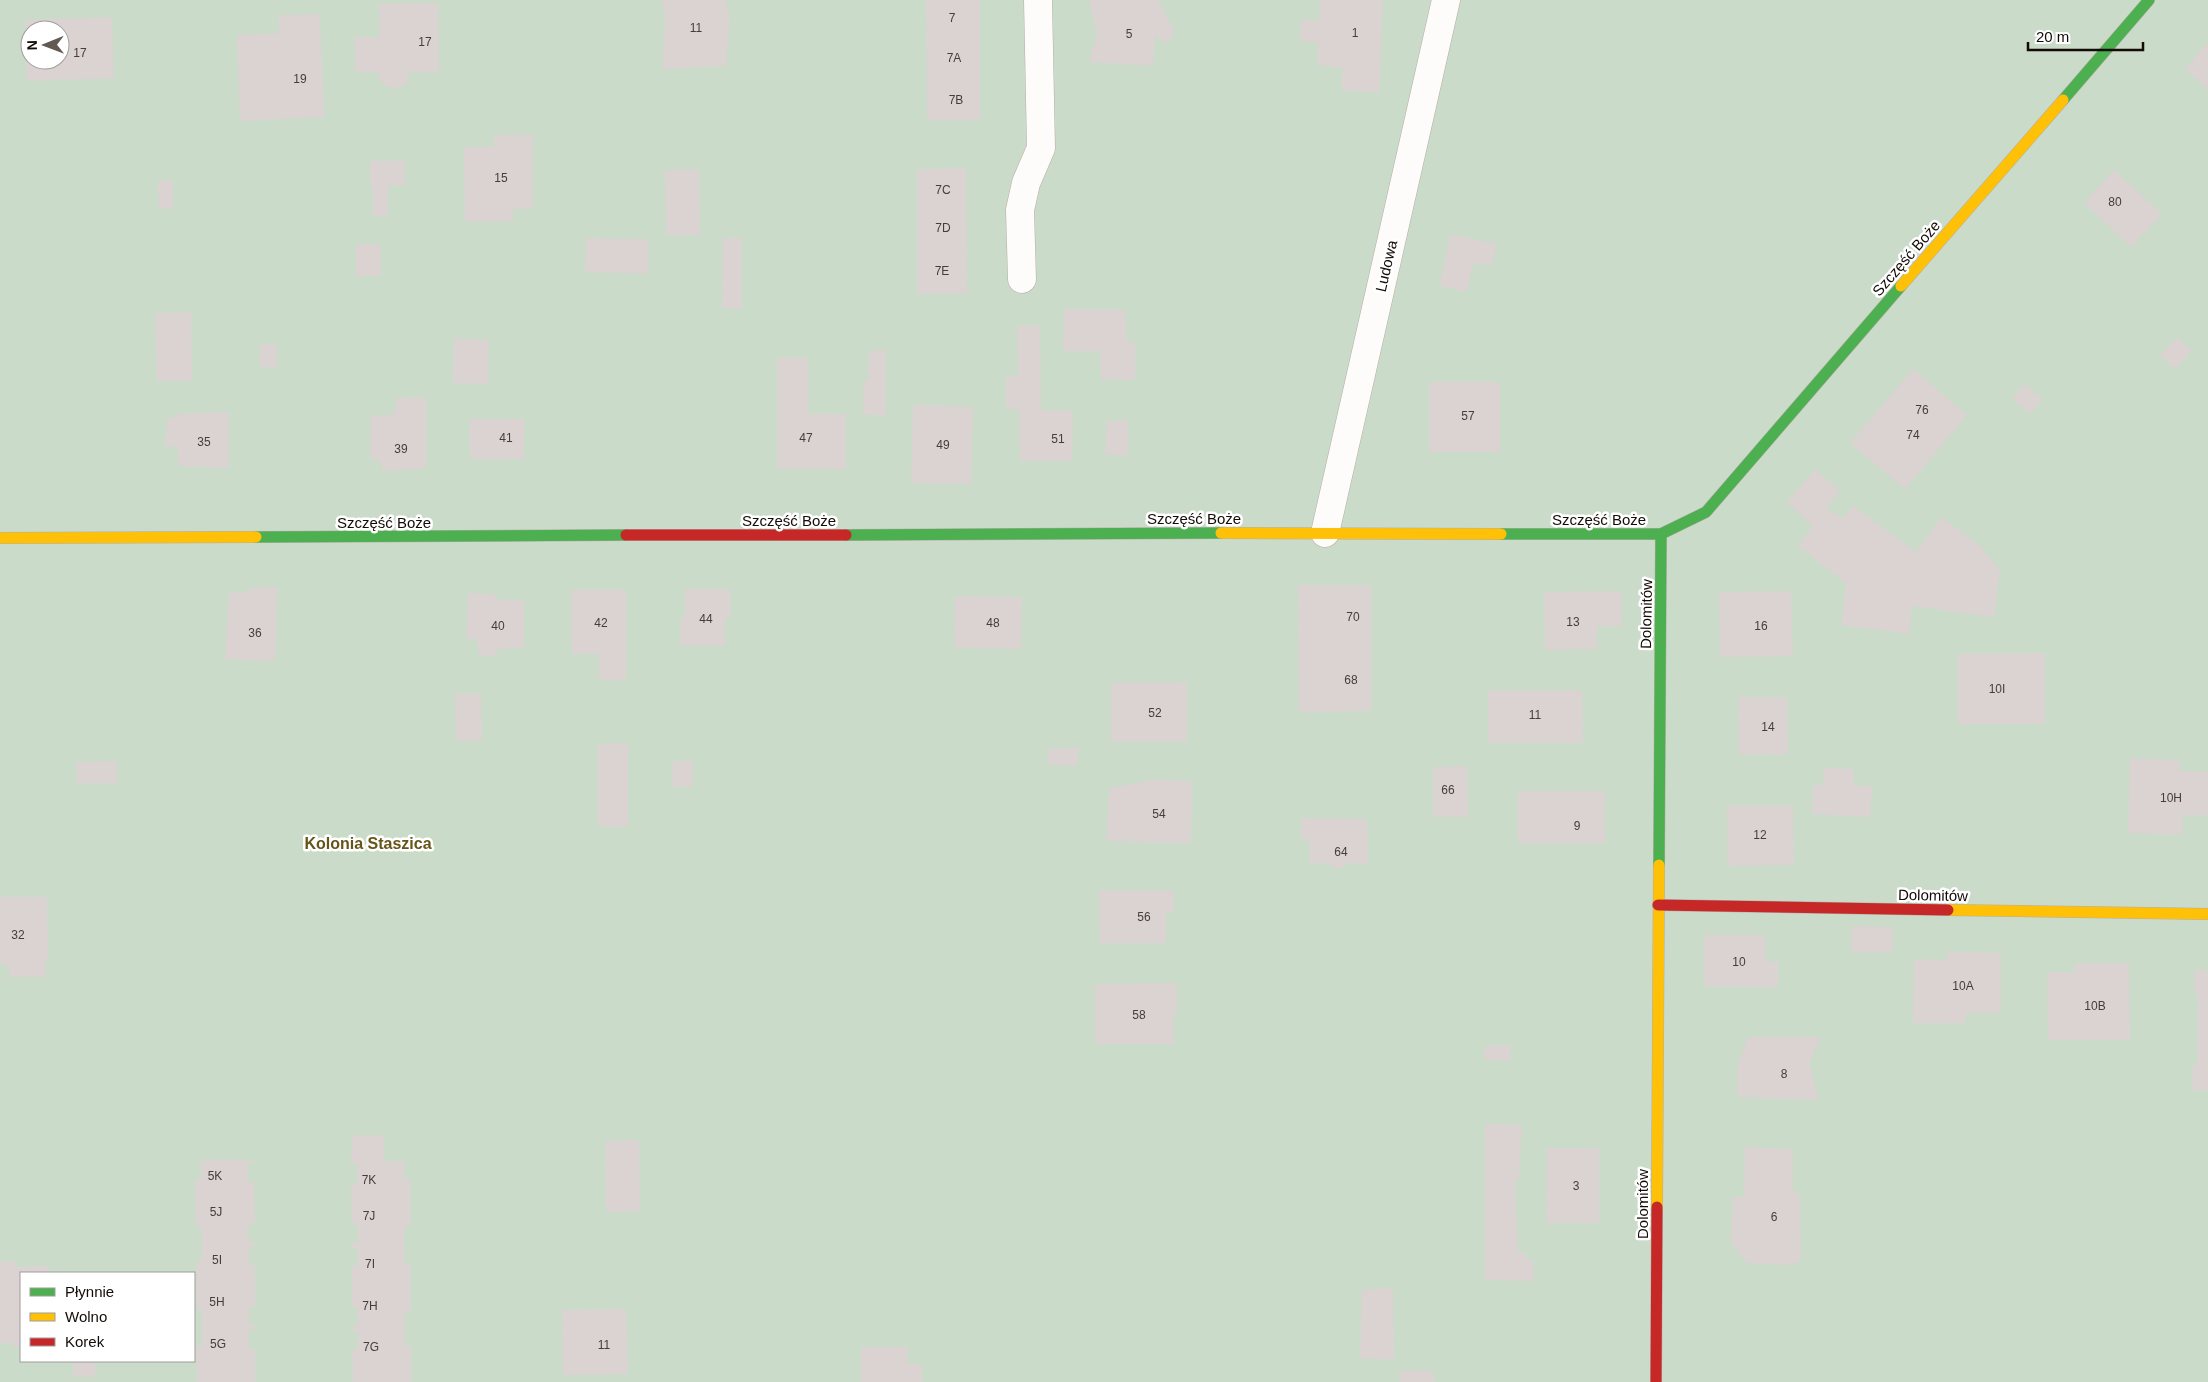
<svg xmlns="http://www.w3.org/2000/svg" width="2208" height="1382" viewBox="0 0 2208 1382" font-family="Arial,sans-serif">
  <style>
    .green { fill: #cadbca; fill-rule: evenodd }
    .building { fill: #dbd2d2; fill-rule: evenodd }
    .lines { fill: none; stroke-linecap: round; stroke-linejoin: round }
    .street-casing { stroke: #b6ada5; stroke-width: 29 }
    .fast-casing { stroke: #b6ada5; stroke-width: 12 }
    .slow-casing { stroke: #b6ada5; stroke-width: 12 }
    .jam-casing { stroke: #b6ada5; stroke-width: 12 }
    .street { stroke: #fdfcfa; stroke-width: 28 }
    .fast { stroke: #4caf50; stroke-width: 11 }
    .slow { stroke: #ffc107; stroke-width: 11 }
    .jam { stroke: #c62828; stroke-width: 11 }
    .labels { text-anchor: middle; dominant-baseline: central; stroke-width: 5; stroke-linejoin: round; paint-order: stroke }
    .number-label { font-size: 12px; fill: #443d39 }
    .street-label { font-size: 15px; fill: #120b06; stroke: #fff }
    .neighbourhood-label { font-size: 16px; font-weight: bold; fill: #665418; stroke: #fff }
  </style>
  <rect width="100%" height="100%" fill="#f4e9df"/>
  <!-- green -->
  <path class="green" d="M0,0H2208V1382H0ZM30,30H60V60H30ZM21,1273H194V1361H21Z"/>
  <!-- building -->
  <g class="building">
    <path d="M662,0H725L730,16L726,66L662,69L665,19Z"/>
    <path d="M926,0H980V120H927Z"/>
    <path d="M1089,0H1158L1175,31L1167,43L1155,36L1153,66L1089,62L1097,35Z"/>
    <path d="M1320,0H1383L1379,93L1342,90V68L1318,65V43L1300,41L1301,20H1319Z"/>
    <path d="M438,3L439,72H410L406,85L393,89L383,84L379,78L378,72H355V37H380L379,4Z"/>
    <path d="M320,14L324,117L240,121L237,35L279,33L278,15Z"/>
    <path d="M112,17L114,78L27,81L25,20ZM30,30H60V60H30Z"/>
    <path d="M2208,42V89L2185,69Z"/>
    <path d="M533,134V209H513V221L465,222L464,147H494V135Z"/>
    <path d="M370,161H405V186H388L387,216H373V186H370Z"/>
    <path d="M966,168L967,294H917V169Z"/>
    <path d="M699,169L700,235H666L665,170Z"/>
    <path d="M2114,170L2162,214L2131,247L2084,203Z"/>
    <path d="M158,181H173V208L159,209Z"/>
    <path d="M1450,234L1497,244L1492,266L1473,263L1467,292L1440,286Z"/>
    <path d="M586,238L648,239V274L585,272Z"/>
    <path d="M723,238H742V308H722Z"/>
    <path d="M356,244H380L381,276H356Z"/>
    <path d="M1064,309L1125,310L1127,342L1135,343V380L1101,379L1100,351H1063Z"/>
    <path d="M191,312L192,381H157L155,313Z"/>
    <path d="M1017,326H1040L1041,410H1073L1072,461H1020L1019,409H1006V375L1018,376Z"/>
    <path d="M2177,337L2192,350L2175,369L2160,355Z"/>
    <path d="M454,339L489,340L488,384L453,383Z"/>
    <rect x="260" y="344" width="17" height="23"/>
    <path d="M886,350V416L863,414V382L868,380L869,351Z"/>
    <path d="M777,358H808V414H846V469H777Z"/>
    <path d="M1913,369L1967,415L1905,489L1850,443Z"/>
    <rect x="1429" y="382" width="71" height="70"/>
    <path d="M2025,384L2043,400L2030,414L2012,399Z"/>
    <path d="M426,397V468L383,471L379,460L370,458L371,416L395,414L396,398Z"/>
    <path d="M913,405L973,407L971,484L911,483Z"/>
    <path d="M229,412V468L179,466L177,447L165,446L167,418L176,417L178,414Z"/>
    <path d="M469,419H524V459H470Z"/>
    <path d="M1128,420V456L1105,454L1107,421Z"/>
    <path d="M1815,469L1840,491L1826,508L1843,519L1853,506L1916,552L1941,517L1979,545L2000,570L1994,617L1912,606L1909,634L1841,625L1846,583L1798,546L1813,526L1787,502Z"/>
    <path d="M1298,585H1371V711L1299,712Z"/>
    <path d="M277,587L275,661L225,659L229,593L250,591L251,588Z"/>
    <path d="M685,589H730V618H725V645L680,646L681,617H685Z"/>
    <path d="M571,590H626V680H599V654H572Z"/>
    <path d="M1621,591L1622,626H1597V649L1545,650L1544,592Z"/>
    <path d="M1791,591L1793,656L1720,657L1719,592Z"/>
    <path d="M468,593L495,594L497,600H524V647L498,649L496,656L479,655L477,639L466,638Z"/>
    <path d="M955,596L1022,597L1021,649L954,647Z"/>
    <path d="M2045,653V724H1958V654Z"/>
    <path d="M1187,682V742H1111V683Z"/>
    <path d="M1488,690H1582L1583,743H1488Z"/>
    <path d="M455,694H481L482,740L456,741Z"/>
    <path d="M1738,697H1787L1788,754L1739,755Z"/>
    <path d="M628,743V827L598,826V744Z"/>
    <path d="M1079,748L1077,766L1047,764L1048,749Z"/>
    <path d="M2130,758L2180,760L2179,771L2208,772V815H2183L2182,835L2128,833Z"/>
    <path d="M693,760L692,788L672,786L673,761Z"/>
    <path d="M117,761V783H77L76,762Z"/>
    <path d="M1467,766L1468,817H1433V767Z"/>
    <path d="M1824,768L1854,769V786H1872L1870,817L1812,814L1813,785H1823Z"/>
    <path d="M1151,780L1192,781L1191,843L1106,841L1109,788Z"/>
    <rect x="1518" y="791" width="87" height="52"/>
    <path d="M1727,806H1793L1794,865L1727,866Z"/>
    <path d="M1301,818L1367,819L1368,864L1347,863L1343,868H1333L1329,863H1310L1309,840H1301Z"/>
    <path d="M1099,890H1174V913H1166V943H1100Z"/>
    <path d="M0,897H47L48,957L46,959L45,977H10L8,965L0,964Z"/>
    <path d="M1852,926L1893,927V952H1851Z"/>
    <path d="M1704,935H1765L1766,962L1778,961V987L1704,986Z"/>
    <path d="M1947,952L2001,953V1013H1966V1023H1913L1914,959L1947,960Z"/>
    <path d="M2075,963H2129L2130,1040H2048L2047,972H2075Z"/>
    <path d="M2195,970H2208V1090H2192L2193,1065H2197L2198,994H2194Z"/>
    <path d="M1177,983V1014L1173,1015L1174,1044H1095V984Z"/>
    <path d="M1748,1037H1821L1809,1064L1819,1100L1737,1097L1738,1064Z"/>
    <path d="M1511,1045L1510,1061L1484,1059L1485,1046Z"/>
    <path d="M1485,1124L1522,1125L1519,1179L1515,1181L1518,1252L1525,1253L1527,1260L1534,1261L1533,1281L1485,1280Z"/>
    <path d="M352,1135H384V1161H405L404,1179H410V1227H404V1263H410L411,1311H405V1346H411V1382H353L352,1350H358V1331H352V1326H358V1308L352,1307V1266H358V1248H352V1243H358V1224H352L351,1183H358L357,1164H351Z"/>
    <path d="M639,1140L640,1211L606,1212L605,1141Z"/>
    <path d="M1745,1147L1793,1149V1190L1800,1196L1801,1261L1790,1265L1747,1263L1731,1242L1733,1197H1744Z"/>
    <path d="M1547,1148H1599V1223H1546Z"/>
    <path d="M201,1160H254V1163H248V1182H254L255,1223H249L248,1242H254V1247H249V1265H255V1307H249V1325H255V1330H249V1349H255V1382H197L196,1346H202V1310H197L196,1262H201L202,1245L201,1227H196L195,1179H201Z"/>
    <path d="M0,1261H15V1267L49,1266V1273H21V1346L13,1347V1343H0Z"/>
    <path d="M1393,1288L1394,1360L1360,1358L1362,1290Z"/>
    <path d="M626,1309L628,1374L563,1375L562,1310Z"/>
    <path d="M861,1347H908L907,1364H922V1382H861Z"/>
    <rect x="73" y="1361" width="22" height="16"/>
    <path d="M1401,1370L1433,1371L1434,1382H1400Z"/>
  </g>
  <g class="lines">
    <!-- street casing -->
    <g class="street-casing">
      <g id="street">
        <path d="M1022,279L1020,210L1026,183L1041,148L1038,0"/>
        <path d="M1325,533L1446,0"/>
      </g>
    </g>
    <!-- fast casing -->
    <g class="fast-casing">
      <g id="fast">
        <path d="M2063,100L2149,0"/>
        <path d="M1501,534H1661L1706,512L1901,286"/>
        <path d="M846,535L1221,533"/>
        <path d="M256,537L626,535"/>
        <path d="M1659,865L1661,534"/>
      </g>
    </g>
    <!-- slow casing -->
    <g class="slow-casing">
      <g id="slow">
        <path d="M1901,286L2063,100"/>
        <path d="M1221,533L1501,534"/>
        <path d="M0,538L256,537"/>
        <path d="M1948,910L2208,914"/>
        <path d="M1657,1207L1659,865"/>
      </g>
    </g>
    <!-- jam casing -->
    <g class="jam-casing">
      <g id="jam">
        <path d="M626,535H846"/>
        <path d="M1658,905L1948,910"/>
        <path d="M1656,1382L1657,1207"/>
      </g>
    </g>
    <!-- street -->
    <use href="#street" class="street"/>
    <!-- fast -->
    <use href="#fast" class="fast"/>
    <!-- slow -->
    <use href="#slow" class="slow"/>
    <!-- jam -->
    <use href="#jam" class="jam"/>
  </g>
  <g class="labels">
    <!-- number labels -->
    <g class="number-label">
      <text x="952" y="18">7</text>
      <text x="696" y="28">11</text>
      <text x="1355" y="33">1</text>
      <text x="1129" y="34">5</text>
      <text x="425" y="42">17</text>
      <text x="80" y="53">17</text>
      <text x="954" y="58">7A</text>
      <text x="300" y="79">19</text>
      <text x="956" y="100">7B</text>
      <text x="501" y="178">15</text>
      <text x="943" y="190">7C</text>
      <text x="2115" y="202">80</text>
      <text x="943" y="228">7D</text>
      <text x="942" y="271">7E</text>
      <text x="1922" y="410">76</text>
      <text x="1468" y="416">57</text>
      <text x="1913" y="435">74</text>
      <text x="506" y="438">41</text>
      <text x="806" y="438">47</text>
      <text x="1058" y="439">51</text>
      <text x="204" y="442">35</text>
      <text x="943" y="445">49</text>
      <text x="401" y="449">39</text>
      <text x="1353" y="617">70</text>
      <text x="706" y="619">44</text>
      <text x="1573" y="622">13</text>
      <text x="601" y="623">42</text>
      <text x="993" y="623">48</text>
      <text x="498" y="626">40</text>
      <text x="1761" y="626">16</text>
      <text x="255" y="633">36</text>
      <text x="1351" y="680">68</text>
      <text x="1997" y="689">10I</text>
      <text x="1155" y="713">52</text>
      <text x="1535" y="715">11</text>
      <text x="1768" y="727">14</text>
      <text x="1448" y="790">66</text>
      <text x="2171" y="798">10H</text>
      <text x="1159" y="814">54</text>
      <text x="1577" y="826">9</text>
      <text x="1760" y="835">12</text>
      <text x="1341" y="852">64</text>
      <text x="1144" y="917">56</text>
      <text x="18" y="935">32</text>
      <text x="1739" y="962">10</text>
      <text x="1963" y="986">10A</text>
      <text x="2095" y="1006">10B</text>
      <text x="1139" y="1015">58</text>
      <text x="1784" y="1074">8</text>
      <text x="215" y="1176">5K</text>
      <text x="369" y="1180">7K</text>
      <text x="1576" y="1186">3</text>
      <text x="216" y="1212">5J</text>
      <text x="369" y="1216">7J</text>
      <text x="1774" y="1217">6</text>
      <text x="217" y="1260">5I</text>
      <text x="370" y="1264">7I</text>
      <text x="217" y="1302">5H</text>
      <text x="370" y="1306">7H</text>
      <text x="218" y="1344">5G</text>
      <text x="604" y="1345">11</text>
      <text x="371" y="1347">7G</text>
    </g>
    <!-- street labels -->
    <g class="street-label">
      <text transform="translate(1906 258) rotate(-49)">Szczęść Boże</text>
      <text transform="translate(1386 266) rotate(-77)">Ludowa</text>
      <text x="1194" y="518">Szczęść Boże</text>
      <text x="1599" y="519">Szczęść Boże</text>
      <text x="789" y="520">Szczęść Boże</text>
      <text x="384" y="522">Szczęść Boże</text>
      <text transform="translate(1646 614) rotate(-89)">Dolomitów</text>
      <text transform="translate(1933 895) rotate(1)">Dolomitów</text>
      <text transform="translate(1642 1204) rotate(-90)">Dolomitów</text>
    </g>
    <!-- neighbourhood labels -->
    <g class="neighbourhood-label">
      <text x="368" y="843">Kolonia Staszica</text>
    </g>
  </g>
  <!-- legend -->
  <rect x="20" y="1272" width="175" height="90" fill="#ffffff" stroke="#a09d9b"/>
  <rect x="30" y="1288" width="25" height="8" fill="#4caf50" stroke="#a09d9b"/>
  <text x="65" y="1297" font-size="15" fill="#120b06">Płynnie</text>
  <rect x="30" y="1313" width="25" height="8" fill="#ffc107" stroke="#a09d9b"/>
  <text x="65" y="1322" font-size="15" fill="#120b06">Wolno</text>
  <rect x="30" y="1338" width="25" height="8" fill="#c62828" stroke="#a09d9b"/>
  <text x="65" y="1347" font-size="15" fill="#120b06">Korek</text>
  <!-- north arrow -->
  <g transform="translate(45 45) rotate(269)"><circle r="24" fill="#ffffff" stroke="#a09d9b"/>
  <path d="M0-4L9 19L0 12L-9 19Z" fill="#615952"/>
  <text y="-8" font-size="14" font-weight="bold" text-anchor="middle" fill="#120b06">N</text>
  </g>
  <!-- scale -->
  <path d="M2028 42v8h115v-8" fill="none" stroke="#120b06" stroke-width="2.5"/>
  <text x="2036" y="42" font-size="15" fill="#120b06" stroke="#ffffff" stroke-width="4" paint-order="stroke">20 m</text>
</svg>
